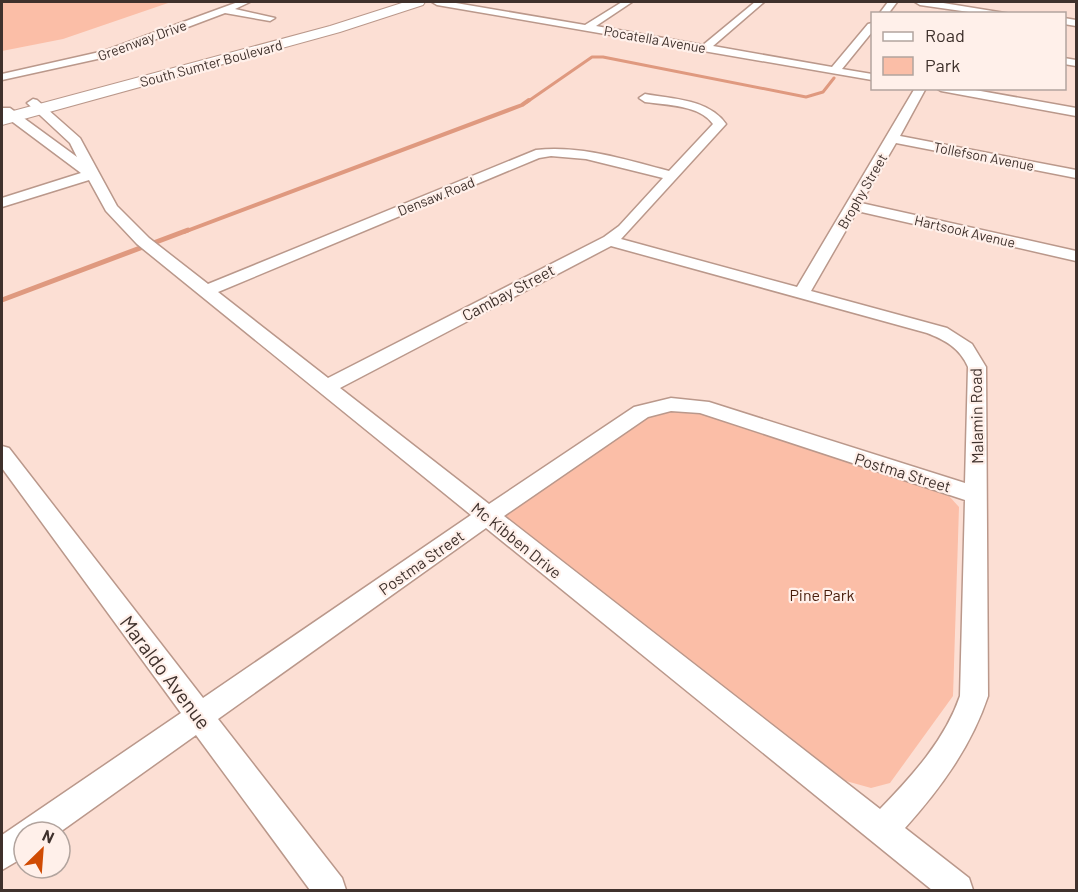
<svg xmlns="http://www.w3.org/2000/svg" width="1078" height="892" viewBox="0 0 1078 892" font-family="Barlow,sans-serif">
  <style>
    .green { fill: #fbbea7 }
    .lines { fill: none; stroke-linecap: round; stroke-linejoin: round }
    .stream-far2 { stroke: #df997f; stroke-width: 3 }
    .stream-far1 { stroke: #df997f; stroke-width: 4 }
    .stream { stroke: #df997f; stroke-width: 5 }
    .street-casing { stroke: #ba988b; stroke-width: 3 }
    .secondary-casing { stroke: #ba988b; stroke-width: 2 }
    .street { fill: #fff; fill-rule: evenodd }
    .secondary { fill: #fff; fill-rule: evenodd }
    .labels { text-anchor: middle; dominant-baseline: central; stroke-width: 4.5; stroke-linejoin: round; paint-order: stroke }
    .far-street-label { font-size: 14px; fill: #3f312c; stroke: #fff0ea }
    .street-label { font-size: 16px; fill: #3f312c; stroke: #fff0ea }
    .park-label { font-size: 16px; fill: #481c0a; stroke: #fff0ea }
    .near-street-label { font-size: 20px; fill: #3f312c; stroke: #fff0ea }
  </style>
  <rect width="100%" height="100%" fill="#fcdfd4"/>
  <!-- green -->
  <g class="green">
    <path d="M2,2H171L63,39L2,51Z"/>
    <path d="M674,408L691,409L934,490L949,496L959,507L953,696L890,783L871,788L846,781L500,516L650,415Z"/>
  </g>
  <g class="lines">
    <!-- stream-far2 -->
    <path class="stream-far2" d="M527,102L592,57H603L806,97L823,92L834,78"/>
    <!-- stream-far1 -->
    <path class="stream-far1" d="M184,232L522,105L529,100"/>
    <!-- stream -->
    <path class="stream" d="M2,300L188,230"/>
    <!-- street casing -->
    <g class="street-casing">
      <g id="street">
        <path d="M238,2H250L235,9L275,18L270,21L225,13L111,56L2,80V74L104,51Z"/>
        <path d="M432,2H450L585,25L622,2H632L596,26L703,45L755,2H764L713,46L832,67L868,24L872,23V32L842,69L872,74V80L437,5Z"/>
        <path d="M888,2H897L888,14H879Z"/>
        <path d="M915,2H937L1011,14H983L920,5Z"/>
        <path d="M1064,18L1076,20V26L1064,24Z"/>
        <path d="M1064,58L1076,60V66L1064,64Z"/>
        <path d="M915,88H926L900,136L1076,170V178L896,143L861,203L1076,251V261L857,211L811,291L947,328L972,344L986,367L988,696C971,747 940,789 905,828L969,878L973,890H932L486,528L218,719L342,878L346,890H310L196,735L60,832H24V857L2,870V835L181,713L2,468V446L9,448L203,698L471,515L137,244L106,211L89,180L2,207V198L81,173L2,114V108H10L77,157L70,143L27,103L33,99L37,100L80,138L117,206L149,238L208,284L536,150C582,145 626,160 669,171L713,124C700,105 666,105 645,102L639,98L645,94C672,99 709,99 726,124L621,239L797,287ZM551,156L586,159L663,178L619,226L604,237L328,378L218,292L539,158ZM611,246L927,333C945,340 960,348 968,367L965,483L709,402L671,398L634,407L489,504L340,388ZM671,411L700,413L965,500L960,696C945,740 912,776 880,809L504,516L648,417Z"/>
        <path d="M936,88H964L1076,108V116L941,91Z"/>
      </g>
    </g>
    <!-- secondary casing -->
    <g class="secondary-casing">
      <path id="secondary" d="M405,2H425L423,5L340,32L2,125V114L330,26Z"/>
    </g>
    <!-- street -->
    <use href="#street" class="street"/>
    <!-- secondary -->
    <use href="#secondary" class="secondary"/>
  </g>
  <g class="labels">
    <!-- far-street labels -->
    <g class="far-street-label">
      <text transform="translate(655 39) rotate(10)">Pocatella Avenue</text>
      <text transform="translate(142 40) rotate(-20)">Greenway Drive</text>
      <text transform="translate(211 63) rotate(-15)">South Sumter Boulevard</text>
      <text transform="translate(984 156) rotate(11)">Tollefson Avenue</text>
      <text transform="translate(862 191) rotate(-60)">Brophy Street</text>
      <text transform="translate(436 196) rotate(-22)">Densaw Road</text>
      <text transform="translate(965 231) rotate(13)">Hartsook Avenue</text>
    </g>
    <!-- street labels -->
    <g class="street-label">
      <text transform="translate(508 292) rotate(-28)">Cambay Street</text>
      <text transform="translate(976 416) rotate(-91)">Malamin Road</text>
      <text transform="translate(903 472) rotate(17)">Postma Street</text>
      <text transform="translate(517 540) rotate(39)">Mc Kibben Drive</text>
      <text transform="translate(421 562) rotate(-35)">Postma Street</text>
    </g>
    <!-- park labels -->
    <g class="park-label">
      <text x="822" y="594">Pine Park</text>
    </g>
    <!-- near-street labels -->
    <g class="near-street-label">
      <text transform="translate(166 672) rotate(53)">Maraldo Avenue</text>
    </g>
  </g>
  <!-- border -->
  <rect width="1078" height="892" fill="none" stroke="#3f312c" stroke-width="6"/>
  <!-- legend -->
  <rect x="871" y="12" width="195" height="78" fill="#fff0ea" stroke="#b2a49e" stroke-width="1.5"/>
  <rect x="883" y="32" width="30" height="9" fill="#ffffff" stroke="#b2a49e" stroke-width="1.5"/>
  <text x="925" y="42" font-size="18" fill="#3f312c">Road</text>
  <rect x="883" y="57" width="30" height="18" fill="#fbbea7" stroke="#b2a49e" stroke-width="1.5"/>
  <text x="925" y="72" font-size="18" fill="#3f312c">Park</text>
  <!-- north arrow -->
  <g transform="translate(42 850) rotate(25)"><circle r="28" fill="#fff0ea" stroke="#b2a49e" stroke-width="1.5"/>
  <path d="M0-4.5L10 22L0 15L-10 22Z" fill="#d04b03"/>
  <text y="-9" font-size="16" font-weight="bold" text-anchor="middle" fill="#3f312c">N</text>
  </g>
</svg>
